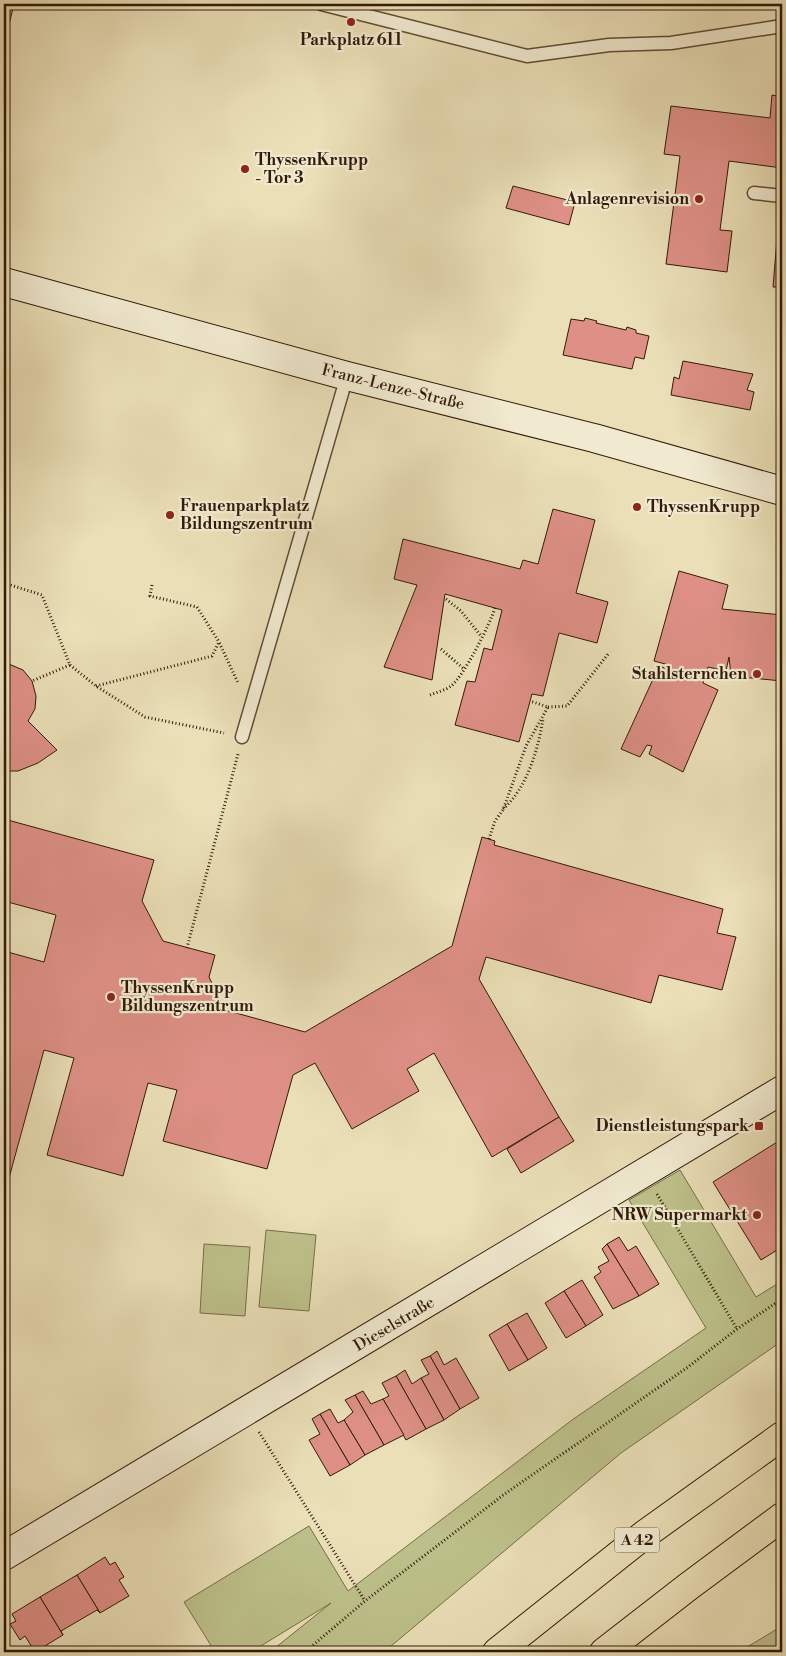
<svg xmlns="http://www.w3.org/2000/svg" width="786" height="1656" viewBox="0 0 786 1656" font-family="'Libre Bodoni',serif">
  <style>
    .green { fill: #bdc08a; stroke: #786d49 }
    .building { fill: #de9086; stroke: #321a08 }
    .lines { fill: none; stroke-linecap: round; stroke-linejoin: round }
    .lane-casing { stroke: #604b34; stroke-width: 15 }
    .secondary-casing { stroke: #321a08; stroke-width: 30 }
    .highway-casing { stroke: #321a08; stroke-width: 30 }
    .path { stroke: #321a08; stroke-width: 3; stroke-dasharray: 1 2.5; stroke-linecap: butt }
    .lane { stroke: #f1ead0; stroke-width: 12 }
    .secondary { stroke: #f1ead0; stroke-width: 28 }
    .highway { stroke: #eadfb7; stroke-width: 28 }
    .poi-dot { fill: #8f2418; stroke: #f1ead0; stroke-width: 2 }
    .labels { text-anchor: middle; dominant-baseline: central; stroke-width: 4.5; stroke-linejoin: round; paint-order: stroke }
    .shield { fill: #f1ead0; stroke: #6b5844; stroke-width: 1 }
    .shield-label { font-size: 15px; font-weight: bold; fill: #321a08 }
    .poi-label { font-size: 16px; font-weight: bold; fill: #321a08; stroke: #f1ead0; text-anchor: start }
    .street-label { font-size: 16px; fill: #321a08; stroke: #f1ead0 }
  </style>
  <rect width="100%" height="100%" fill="#eadfb7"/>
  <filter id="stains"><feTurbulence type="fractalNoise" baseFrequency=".004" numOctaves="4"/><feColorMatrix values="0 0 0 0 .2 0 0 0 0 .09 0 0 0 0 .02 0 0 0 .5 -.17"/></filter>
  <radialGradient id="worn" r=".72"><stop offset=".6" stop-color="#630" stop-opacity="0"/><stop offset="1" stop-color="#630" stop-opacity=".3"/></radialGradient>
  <!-- green -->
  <g class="green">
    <path d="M680,1170L756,1297L782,1281V1341L621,1453L384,1652H270L331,1603L251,1652H215L184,1602L309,1526L348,1591L572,1420L706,1328L629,1200Z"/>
    <path d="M266,1230L316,1235L309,1311L259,1307Z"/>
    <path d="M204,1244L250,1247L245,1316L200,1313Z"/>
    <path d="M782,1626V1652H739Z"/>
  </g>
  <!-- building -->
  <g class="building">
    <path d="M4,4H14L4,45Z"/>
    <path d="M772,95L782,97V168L729,161L720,230L732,231L727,272L666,264L680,156L664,154L671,106L770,118Z"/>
    <path d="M513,186L575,202L569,225L506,208Z"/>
    <path d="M777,239H782V287H773Z"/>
    <path d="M585,318L597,321L596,323L626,330L627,327L636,330V333L649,336L644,359L635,357L632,369L563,355L571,319L584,321Z"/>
    <path d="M683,361L753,374L747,390L754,392L750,410L671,395L674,377L679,379Z"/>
    <path d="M553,509L595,520L576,593L608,602L597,643L559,633L543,696L532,694L519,742L455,725L467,681L475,682L484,648L492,650L502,610L445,594L432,680L384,667L417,585L394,579L403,539L520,569L523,560L538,564Z"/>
    <path d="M679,571L728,585L722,609L782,615V681L731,676L729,657L726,671L708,667L703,683L718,690L683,772L649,754L652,746L647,745L640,757L621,749L659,666L665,668L669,665L654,661Z"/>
    <path d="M4,662L23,670L32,681L36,696L35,709L28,721L57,750L38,763L18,771H4Z"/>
    <path d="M4,819L154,860L142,901L163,941L215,955L209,977L225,1010L305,1032L452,946L482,837L495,841L494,845L723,909L717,933L736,937L722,990L659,975L651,1003L486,957L479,979L559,1117L492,1157L434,1053L407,1069L419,1091L352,1129L315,1063L293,1075L267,1169L163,1141L177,1090L148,1083L123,1176L47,1155L74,1058L44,1050L9,1178L4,1176V951L44,962L56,915L4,901Z"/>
    <path d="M559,1117L574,1141L521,1173L507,1149Z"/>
    <path d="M782,1139V1247L761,1260L713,1182Z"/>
    <path d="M619,1237L628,1251L636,1246L659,1284L639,1296L607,1244Z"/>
    <path d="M607,1244L639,1296L613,1309L594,1277L601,1272L598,1267L609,1261L602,1249Z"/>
    <path d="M582,1280L603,1315L586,1326L564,1291Z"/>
    <path d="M564,1291L586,1326L566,1338L545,1303Z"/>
    <path d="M527,1313L547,1348L528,1360L507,1324Z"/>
    <path d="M507,1324L528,1360L509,1371L489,1335Z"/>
    <path d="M437,1351L444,1365L456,1358L479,1398L460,1409L430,1356Z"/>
    <path d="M430,1356L460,1409L444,1420L421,1378L429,1374L421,1360Z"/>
    <path d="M405,1370L412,1384L421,1378L444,1420L426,1429L396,1376Z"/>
    <path d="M396,1376L426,1429L406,1440L383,1399L389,1396L382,1383Z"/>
    <path d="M363,1391L371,1404L383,1399L404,1435L384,1445L355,1395Z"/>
    <path d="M355,1395L384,1445L365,1455L344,1420L353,1412L345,1400Z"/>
    <path d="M330,1409L338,1423L344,1420L365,1455L350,1465L320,1414Z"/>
    <path d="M320,1414L350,1465L330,1476L309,1440L320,1434L312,1419Z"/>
    <path d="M105,1557L110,1565L115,1562L124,1577L119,1580L129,1596L100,1613L77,1575Z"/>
    <path d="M77,1575L100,1613L97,1610L61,1631L63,1635L40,1597Z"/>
    <path d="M40,1597L63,1635L35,1652L25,1636L20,1640L10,1624L16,1621L12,1614Z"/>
  </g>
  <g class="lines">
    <!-- lane casing -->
    <g class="lane-casing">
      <g id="lane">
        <path d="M321,4L527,56L609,45L671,43L782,26"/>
        <path d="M754,193L782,196"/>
        <path d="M242,737L347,376"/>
      </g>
    </g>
    <!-- secondary casing -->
    <g class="secondary-casing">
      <g id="secondary">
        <path d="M4,282L347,376L594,438L782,491"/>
        <path d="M4,1556L782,1090"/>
      </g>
    </g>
    <!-- highway casing -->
    <g class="highway-casing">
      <g id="highway">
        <path d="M497,1652L644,1535L782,1436"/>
        <path d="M604,1652L689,1586L782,1517"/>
      </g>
    </g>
    <!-- path -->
    <g class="path">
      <path d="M4,583L42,595L70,665L32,681"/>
      <path d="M152,585L150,596L197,607L219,642"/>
      <path d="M446,599L461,611L481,636"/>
      <path d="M441,649L464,669"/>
      <path d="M70,665L96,686L145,717L224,733"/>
      <path d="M96,686L212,656L219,642L238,683"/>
      <path d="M430,695C437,692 446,690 451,686C464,676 490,624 495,608"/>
      <path d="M548,707L567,706L609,653"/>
      <path d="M503,809C527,788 538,750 543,719"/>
      <path d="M489,839L495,821L503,810L526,746L548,707L530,701"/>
      <path d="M187,948L238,754"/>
      <path d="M657,1194L737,1329"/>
      <path d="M259,1432L365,1601"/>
      <path d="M305,1652L365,1601L506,1493L688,1367L737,1329L782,1299"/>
    </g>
    <!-- lane -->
    <use href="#lane" class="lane"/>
    <!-- secondary -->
    <use href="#secondary" class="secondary"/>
    <!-- highway -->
    <use href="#highway" class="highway"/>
  </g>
  <!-- markers -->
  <g class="poi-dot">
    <circle cx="351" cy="22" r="5"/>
    <circle cx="245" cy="169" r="5"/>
    <circle cx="699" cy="199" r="5"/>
    <circle cx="637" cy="507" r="5"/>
    <circle cx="170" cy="515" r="5"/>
    <circle cx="757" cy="674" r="5"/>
    <circle cx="111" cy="997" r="5"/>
    <rect x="754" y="1121" width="10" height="10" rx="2.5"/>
    <circle cx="757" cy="1215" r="5"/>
  </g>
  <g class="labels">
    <!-- shield labels -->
    <rect class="shield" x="614.5" y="1527.5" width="45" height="25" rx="4"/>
    <g class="shield-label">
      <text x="637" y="1540">A 42</text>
    </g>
    <!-- poi labels -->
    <g class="poi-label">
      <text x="351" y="40" text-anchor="middle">Parkplatz 611</text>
      <text x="255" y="160">ThyssenKrupp<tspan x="255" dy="18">- Tor 3</tspan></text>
      <text x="689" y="199" text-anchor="end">Anlagenrevision</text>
      <text x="180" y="506">Frauenparkplatz<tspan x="180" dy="18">Bildungszentrum</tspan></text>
      <text x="647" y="507">ThyssenKrupp</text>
      <text x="747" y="674" text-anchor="end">Stahlsternchen</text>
      <text x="121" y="988">ThyssenKrupp<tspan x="121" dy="18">Bildungszentrum</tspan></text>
      <text x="749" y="1126" text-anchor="end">Dienstleistungspark</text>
      <text x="747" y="1215" text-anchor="end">NRW Supermarkt</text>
    </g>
    <!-- street labels -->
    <g class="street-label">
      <text transform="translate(393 387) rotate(14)">Franz-Lenze-Straße</text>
      <text transform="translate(394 1324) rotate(-31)">Dieselstraße</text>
    </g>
  </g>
  <!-- margin -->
  <rect width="786" height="1656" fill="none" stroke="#eadfb7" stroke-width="20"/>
  <rect x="5" y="5" width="776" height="1646" fill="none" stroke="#321a08" stroke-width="2.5"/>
  <rect x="10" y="10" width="766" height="1636" fill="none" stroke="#321a08"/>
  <rect width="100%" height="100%" filter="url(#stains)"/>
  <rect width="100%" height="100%" fill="url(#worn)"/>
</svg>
